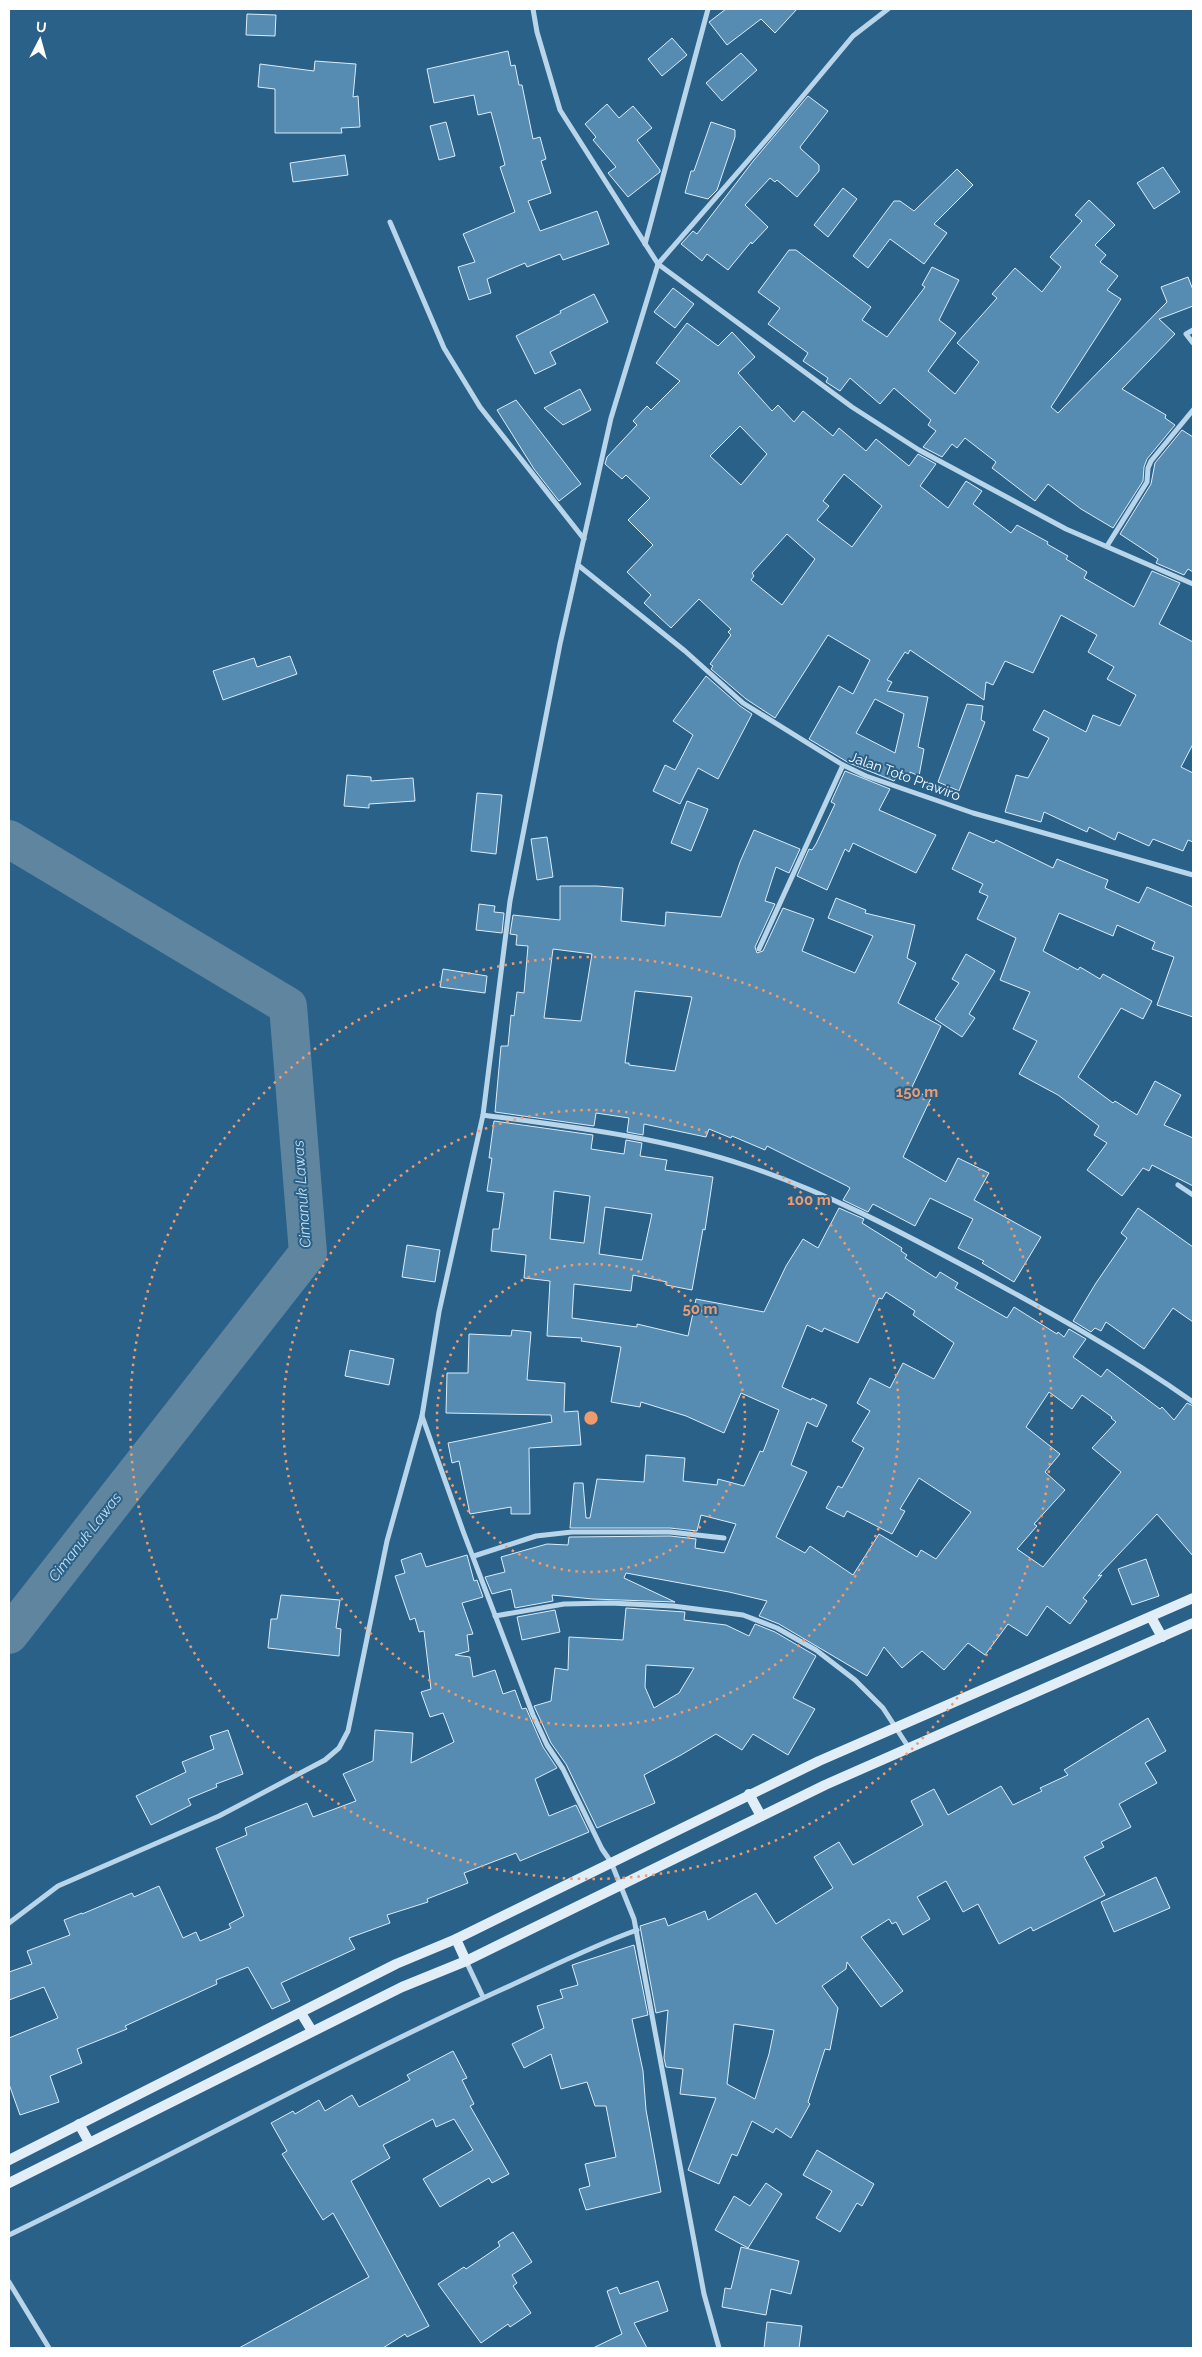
<svg xmlns="http://www.w3.org/2000/svg" width="1202" height="2357" viewBox="0 0 1202 2357" font-family="Raleway,sans-serif">
  <style>
    .lines { fill: none; stroke-linecap: round; stroke-linejoin: round }
    .river { stroke: #5f859f; stroke-width: 38 }
    .building { fill: #568cb2; stroke: #dbecf7; fill-rule: evenodd }
    .minor { stroke: #b8d5e9; stroke-width: 5 }
    .secondary { stroke: #e1eef8; stroke-width: 10 }
    .ring { fill: none; stroke: #f19b6d; stroke-width: 2.5; stroke-dasharray: 2.5 5 }
    .labels { text-anchor: middle; dominant-baseline: central; stroke-width: 4; stroke-linejoin: round; paint-order: stroke }
    .street-label { font-size: 14px; fill: #fff; stroke: #2a6189 }
    .water-label { font-size: 15px; font-style: italic; fill: #c3def0; stroke: #2a6189 }
    .centre { fill: #f19b6d; stroke: #2a6189; stroke-width: 2.5 }
    .ring-label { font-size: 15px; text-anchor: middle; font-weight: bold; fill: #f19b6d; stroke: #2a6189; stroke-width: 4; stroke-linejoin: round; paint-order: stroke }
  </style>
  <rect width="100%" height="100%" fill="#2a6189"/>
  <g class="lines">
    <!-- river -->
    <path class="river" d="M9,839L288,1006L308,1253L9,1635"/>
  </g>
  <!-- building -->
  <g class="building">
    <path d="M726,9H797L775,33L761,19L727,45L709,22Z"/>
    <path d="M247,14L276,15L275,36L246,35Z"/>
    <path d="M672,38L687,55L662,76L648,59Z"/>
    <path d="M508,51L511,66L515,65L519,85H522L533,139L540,137L546,159L541,161L551,193L528,201L540,231L597,211L609,244L563,260L560,254L527,267L525,263L487,279L491,293L469,300L458,267L475,262L463,234L515,212L500,167L505,165L491,112L478,115L474,95L434,103L427,69Z"/>
    <path d="M741,53L757,70L722,101L706,83Z"/>
    <path d="M315,61L356,64L353,97L358,96L360,127L341,128L342,133H275V89L258,87L260,64L314,71Z"/>
    <path d="M808,96L828,111L800,147L801,149L819,165V171L797,197L777,180L775,182L770,178L745,205L768,227L752,244L751,242L728,270L707,254L702,261L681,244L693,231L697,234L754,160Z"/>
    <path d="M607,104L619,118L633,106L652,128L637,140L660,170V172L628,197L608,173L616,167L593,140L596,137L585,124Z"/>
    <path d="M446,122L455,156L439,160L430,126Z"/>
    <path d="M711,122L735,130V137L717,190L708,199L685,193L691,171H694Z"/>
    <path d="M345,155L348,175L293,182L290,163Z"/>
    <path d="M1163,167L1180,192L1154,209L1137,183Z"/>
    <path d="M957,169L973,185L934,224L947,233L924,264L890,239L868,268L853,256L894,201H900L914,211Z"/>
    <path d="M843,188L857,199L828,237L814,225Z"/>
    <path d="M1089,200L1115,225L1095,245L1106,255L1100,262L1118,276L1107,290L1121,299L1051,407L1058,413L1167,302L1161,287L1188,277L1193,290V306L1159,319L1175,334L1122,389L1166,415L1165,418L1175,425L1147,459L1144,467L1143,481L1113,528L1081,509L1048,484L1035,501L992,468L996,462L965,438L957,448L952,444L942,457L923,447L936,431L928,425L931,420L894,388L880,404L850,378L840,391L826,382L828,378L803,361L808,353L768,324L780,308L758,292L789,250H796L871,307L862,320L887,337L925,287L922,285L932,267L959,280L939,320L956,333L928,371L955,394L979,362L957,343L997,298L992,294L1015,268L1042,292L1061,267L1050,257L1082,221L1075,215Z"/>
    <path d="M673,288L694,304L675,328L654,312Z"/>
    <path d="M594,294L608,322L550,352L556,364L535,374L516,336L561,313L560,311Z"/>
    <path d="M687,323L718,346L732,332L755,357L738,373L772,411L778,405L794,422L803,411L833,436L839,428L866,451L876,439L909,466L918,454L936,464L920,486L948,508L966,481L982,491L973,504L1011,533L1017,525L1048,542L1047,544L1068,556L1066,559L1087,572L1084,578L1134,607L1152,571L1180,583L1159,624L1193,642V744L1181,767L1193,773V842L1188,840L1183,851L1153,839L1149,846L1118,832L1115,840L1089,827L1087,832L1044,812L1041,822L1005,812L1016,775L1028,778L1049,738L1033,730L1044,710L1086,732L1093,715L1120,726L1136,695L1107,679L1114,667L1088,652L1097,635L1061,615L1033,673L1005,661L993,685L986,682L984,700L910,650L908,654L905,652L887,680L892,682L887,691L928,697L918,747L924,749L919,776L910,772V780L896,778L894,781L849,763L809,739L839,686L853,694L870,660L828,635L775,718L746,699L711,669L713,666L710,664L731,635L728,632L731,629L699,599L671,628L644,603L651,595L627,572L653,545L628,520L650,498L626,475L622,479L605,464L607,457L637,425L633,421L647,406L651,410L680,381L656,363ZM740,426L767,454L741,485L710,456ZM844,474L882,506L852,547L817,520L829,506L823,501ZM787,534L815,559L782,605L751,580L754,576L752,573ZM875,699L904,714L895,753L856,733Z"/>
    <path d="M580,389L591,410L563,425L544,408Z"/>
    <path d="M516,400L581,484L559,501L534,469L497,410Z"/>
    <path d="M1182,430L1193,437V572L1188,569L1184,575L1156,563L1158,559L1120,534L1151,484L1155,463Z"/>
    <path d="M290,656L297,674L223,700L213,671L254,658L257,667Z"/>
    <path d="M706,676L740,706L752,714L718,779L698,768L680,804L653,791L665,765L675,770L693,735L673,721Z"/>
    <path d="M967,704L983,706L981,720L985,722L959,791L938,782Z"/>
    <path d="M845,771L890,789L879,810L936,835L916,873L853,843L849,852L845,849L827,890L797,876L809,849L812,850L816,844L835,804L831,802Z"/>
    <path d="M347,775L371,777V781L413,778L415,801L369,804V808L344,806Z"/>
    <path d="M477,793L502,795L496,854L471,851Z"/>
    <path d="M687,801L708,809L691,851L671,843Z"/>
    <path d="M754,830L800,849L789,873L776,867L765,901L775,904L755,947L757,953L763,951L783,908L814,919L802,951L855,973L873,936L828,918L836,898L866,910L865,913L915,925L907,958L916,963L898,1003L941,1026L911,1089L931,1098L903,1157L946,1182L958,1158L989,1173L974,1200L1041,1237L1014,1282L982,1263L984,1261L958,1248L973,1219L930,1198L915,1226L873,1204L868,1212L843,1200L850,1188L847,1186L767,1146L765,1150L732,1136L731,1138L709,1129L706,1137L644,1124L643,1135L627,1132L629,1118L596,1113L594,1126L495,1112L501,1046H508L511,1015L514,1016L517,992L524,993L528,946L516,945L517,935L510,934L513,915L560,920V886H597L623,888L621,921L665,926L666,912L721,917L740,862ZM553,949L592,954L581,1021L544,1018ZM635,991L692,997L675,1071L629,1065V1063H625Z"/>
    <path d="M969,832L994,843L996,840L1053,868L1057,859L1083,870L1108,880L1105,888L1139,903L1147,887L1193,907V1017L1157,1005L1174,957L1152,949L1155,942L1117,925L1113,936L1059,913L1043,951L1078,970L1080,967L1100,979L1103,974L1152,1001L1143,1019L1121,1008L1078,1077L1113,1103L1115,1101L1137,1115L1155,1081L1181,1095L1164,1125L1193,1138V1186L1152,1165L1149,1171L1143,1168L1122,1196L1087,1170L1107,1143L1094,1135L1099,1126L1058,1095L1019,1074L1037,1041L1013,1029L1030,992L1000,980L1016,938L977,919L988,896L979,892L983,884L952,869Z"/>
    <path d="M547,837L553,877L537,880L531,839Z"/>
    <path d="M479,904L495,906L494,912L504,913L502,933L476,930Z"/>
    <path d="M966,954L995,971L969,1014L975,1018L962,1037L935,1019L959,983L952,979Z"/>
    <path d="M443,969L487,976L485,993L440,987Z"/>
    <path d="M494,1121L593,1135L591,1149L624,1154L626,1140L642,1143L640,1156L667,1160L665,1170L713,1177L705,1230L703,1229L692,1290L666,1285L667,1282L633,1275L631,1291L574,1284L572,1318L637,1327V1324L688,1336L696,1299L764,1312L786,1266L803,1239L818,1248L839,1208L864,1219L862,1223L902,1248L901,1251L907,1255L905,1258L936,1278L940,1272L958,1283L955,1288L1007,1318L1014,1307L1057,1334L1058,1332L1064,1337L1069,1329L1086,1339L1073,1357L1101,1377L1107,1369L1160,1409L1162,1407L1174,1420L1187,1403L1193,1406V1556L1157,1514L1098,1576L1102,1575L1083,1598L1087,1601L1070,1624L1047,1606L1027,1636L1008,1624L985,1655L968,1643L944,1670L922,1651L902,1668L884,1647L867,1676L779,1624L759,1616L767,1601L729,1592L626,1573L624,1578L675,1602L593,1599L552,1595L553,1601L515,1608L511,1589L492,1594L485,1577L505,1572L501,1557L547,1544L568,1545L569,1537L670,1536L696,1539L695,1548L724,1553L736,1524L701,1515L697,1531L670,1528H570L574,1483H583L586,1518H590L597,1479L644,1482L646,1455L685,1458L683,1481L717,1485L718,1479L744,1486L760,1451L763,1452L779,1410L741,1393L724,1433L686,1416L641,1402L640,1407L611,1402L621,1347L581,1341L582,1338L547,1336L550,1281L524,1278L526,1255L491,1251L493,1229H499L504,1193L487,1191L492,1158H489ZM554,1191L590,1196L584,1243L550,1239ZM605,1207L652,1214L642,1260L599,1254ZM886,1292L915,1311L913,1315L954,1343L934,1379L903,1363L890,1388L870,1378L857,1403L870,1411L852,1441L864,1448L842,1488L838,1486L826,1508L844,1517L847,1511L892,1534L905,1511L900,1509L919,1478L971,1512L936,1559L921,1550L917,1557L879,1534L853,1575L810,1546L805,1553L776,1537L807,1472L791,1465L807,1422L817,1427L827,1405L812,1398L811,1400L782,1387L807,1325L822,1332L824,1328L858,1343L879,1298L882,1299ZM1049,1392L1072,1409L1082,1395L1112,1417L1111,1418L1116,1422L1092,1448L1121,1472L1043,1567L1017,1549L1037,1526L1034,1524L1065,1490L1045,1472L1060,1454L1026,1427Z"/>
    <path d="M1138,1208L1193,1247V1322L1173,1308L1144,1349L1106,1322L1101,1331L1095,1328L1091,1332L1073,1321L1096,1283L1127,1238L1121,1233Z"/>
    <path d="M407,1245L440,1250L435,1282L402,1277Z"/>
    <path d="M512,1330L531,1332L527,1380L565,1383L564,1412L578,1411L581,1445L529,1448L530,1514H511V1507L470,1514L459,1461L452,1463L448,1443L552,1422L551,1415L446,1413L447,1373H468L469,1334L511,1336Z"/>
    <path d="M350,1350L394,1359L389,1385L345,1376Z"/>
    <path d="M421,1553L426,1567L467,1555L474,1581L477,1580L483,1597L462,1603L473,1634L467,1635L469,1651L455,1655L470,1657L473,1677L495,1670L503,1694L515,1690L522,1709L526,1708L543,1747L557,1768L535,1779L549,1816L576,1805L589,1832L520,1861L516,1853L464,1873L468,1883L427,1899L428,1902L387,1915L390,1923L349,1938L355,1949L281,1983L290,2001L272,2009L248,1967L216,1980L217,1984L125,2026L127,2029L77,2049L82,2063L50,2076L59,2102L20,2115L9,2084V2038L58,2018L44,1987L9,2000V1972L32,1964L27,1951L70,1935L64,1920L82,1913V1914L132,1893L134,1897L159,1886L183,1938L196,1932L200,1941L231,1928L229,1924L244,1916L216,1848L247,1835L245,1828L307,1803L313,1817L356,1801L343,1774L373,1761L375,1730L413,1733L411,1763L454,1742L443,1713L430,1717L421,1692L431,1689L424,1631L419,1632L415,1618L410,1620L395,1576L405,1573L401,1560Z"/>
    <path d="M1146,1559L1159,1596L1132,1605L1118,1569Z"/>
    <path d="M281,1595L340,1600L336,1628L341,1629L339,1656L268,1648L271,1619H277Z"/>
    <path d="M626,1608L685,1612L684,1620L726,1625L749,1636L755,1624L775,1632L816,1656L793,1698L815,1709L788,1755L753,1734L742,1750L716,1734L681,1755L644,1775L655,1803L597,1828L566,1764L551,1743L534,1706L551,1701L555,1668L568,1670L569,1637L623,1640ZM646,1665L694,1668L679,1693L654,1708L645,1687Z"/>
    <path d="M555,1610L560,1632L522,1640L517,1617Z"/>
    <path d="M1148,1718L1166,1751L1145,1763L1157,1783L1119,1804L1131,1827L1101,1842L1104,1847L1084,1857L1105,1895L1033,1931L1031,1927L999,1944L978,1904L963,1912L946,1881L917,1897L930,1919L903,1935L896,1922L892,1924L889,1919L861,1937L903,1991L881,2007L847,1962L846,1969L822,1986L838,2008L830,2050L825,2049L808,2102L810,2104L791,2138L776,2128L773,2133L752,2121L737,2156L732,2154L719,2184L688,2170L716,2098L680,2094L683,2069L666,2067L664,2058L668,2010L656,2013L640,1926L665,1918L668,1926L705,1911L708,1920L756,1893L776,1924L833,1888L814,1857L839,1842L853,1865L923,1825L911,1801L934,1789L948,1815L1001,1786L1013,1805L1042,1791L1040,1788L1068,1775L1064,1770ZM734,2024L774,2030L769,2054L755,2099L727,2084Z"/>
    <path d="M228,1730L243,1774L216,1784L217,1787L188,1799L191,1805L151,1825L136,1796L186,1772L182,1762L214,1749L210,1736Z"/>
    <path d="M1156,1877L1170,1908L1114,1932L1101,1902Z"/>
    <path d="M634,1945L648,2015L632,2019L643,2071L646,2110L661,2192L586,2210L579,2189L590,2186L585,2164L616,2157L606,2106H595L587,2082L561,2089L551,2054L524,2068L512,2044L544,2028L537,2006L563,1998L560,1990L578,1985L572,1965Z"/>
    <path d="M453,2051L467,2078L462,2080L474,2104L470,2106L509,2174L492,2183L489,2178L440,2207L423,2179L473,2150L454,2119L436,2127L433,2119L383,2145L390,2158L351,2181L429,2326L407,2337L405,2334L383,2348H239L369,2277L333,2213L323,2220L282,2154L287,2151L271,2123L293,2111L295,2114L319,2100L325,2111L352,2095L359,2107L410,2080L407,2075Z"/>
    <path d="M817,2150L874,2184L862,2206L857,2203L840,2232L816,2218L832,2191L803,2175Z"/>
    <path d="M766,2183L782,2194L748,2248L715,2230L734,2196L750,2206Z"/>
    <path d="M513,2232L532,2262L512,2275L517,2283L513,2286L531,2313L510,2327L508,2324L481,2343L438,2284L464,2267L466,2269L500,2246L498,2242Z"/>
    <path d="M741,2247L799,2261L791,2294L771,2289L766,2315L722,2307L725,2288L731,2289Z"/>
    <path d="M658,2281L668,2311L634,2323L647,2348H593L622,2334L607,2291L617,2287L620,2294Z"/>
    <path d="M767,2322L802,2326L799,2348H764Z"/>
  </g>
  <g class="lines">
    <!-- minor -->
    <g class="minor">
      <path d="M533,9L537,32L560,110L658,264L611,418L560,644L510,901L483,1115L439,1312L422,1416L463,1531L533,1715L547,1745L563,1769L602,1849L611,1862L634,1919L704,2294L719,2348"/>
      <path d="M888,9L853,36L772,133L658,264L852,407L919,450L1066,529L1193,584"/>
      <path d="M390,222L444,348L480,407L584,539"/>
      <path d="M645,244L708,9"/>
      <path d="M1193,330L1186,334L1193,343"/>
      <path d="M1107,546L1147,482L1148,468L1151,461L1193,410"/>
      <path d="M578,565L685,651L743,703L843,765L866,776L973,813L1193,875"/>
      <path d="M759,949L843,765"/>
      <path d="M483,1115C572,1127 661,1137 747,1166C823,1191 895,1229 966,1267C1044,1309 1121,1351 1193,1402"/>
      <path d="M1178,1185L1193,1195"/>
      <path d="M474,1556L536,1536L572,1532H670L724,1538"/>
      <path d="M495,1616L564,1604L610,1603L673,1606L743,1615L777,1628L816,1650L855,1680L883,1708L909,1748"/>
      <path d="M9,1923L58,1886L219,1816L325,1760L339,1748L348,1731L387,1541L422,1416"/>
      <path d="M466,1961L483,1997"/>
      <path d="M9,2235C175,2155 337,2064 505,1988C549,1968 592,1946 637,1930"/>
      <path d="M9,2282L49,2348"/>
    </g>
    <!-- secondary -->
    <g class="secondary">
      <path d="M1151,1617L1162,1637"/>
      <path d="M749,1794L761,1816"/>
      <path d="M456,1939L466,1961"/>
      <path d="M301,2013L312,2031"/>
      <path d="M79,2124L89,2142"/>
      <path d="M9,2160L396,1964L456,1939L819,1761L1193,1598"/>
      <path d="M9,2183L402,1987L466,1961L825,1785L1193,1623"/>
    </g>
  </g>
  <!-- distance rings -->
  <g class="ring">
    <circle cx="591" cy="1418" r="154"/>
    <circle cx="591" cy="1418" r="308"/>
    <circle cx="591" cy="1418" r="461"/>
  </g>
  <g class="labels">
    <!-- street labels -->
    <g class="street-label">
      <text transform="translate(905 776) rotate(20)">Jalan Toto Prawiro</text>
    </g>
    <!-- water labels -->
    <g class="water-label">
      <text transform="translate(302 1194) rotate(-94)">Cimanuk Lawas</text>
      <text transform="translate(85 1537) rotate(-52)">Cimanuk Lawas</text>
    </g>
  </g>
  <circle cx="591" cy="1418" r="8" class="centre"/>
  <g class="ring-label">
    <text x="917" y="1097">150 m</text>
    <text x="809" y="1205">100 m</text>
    <text x="700" y="1314">50 m</text>
  </g>
  <!-- border -->
  <rect width="1202" height="2357" fill="none" stroke="#ffffff" stroke-width="20"/>
  <!-- north arrow -->
  <g transform="translate(40 40) rotate(6)" stroke="#2a6189" stroke-width="4" paint-order="stroke">
  <path d="M0-4L9 19L0 12L-9 19Z" fill="#ffffff"/>
  <text y="-8" font-size="14" font-weight="bold" text-anchor="middle" fill="#ffffff">U</text>
  </g>
</svg>
